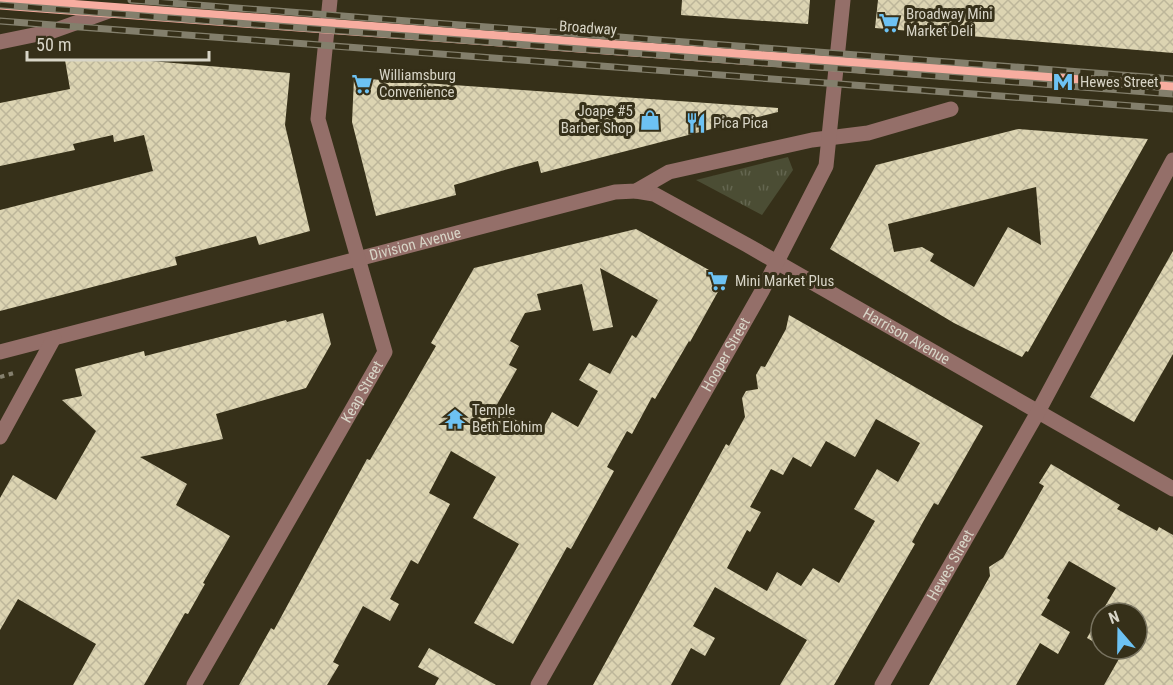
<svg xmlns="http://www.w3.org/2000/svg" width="1173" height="685" viewBox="0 0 1173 685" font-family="'Roboto Condensed',sans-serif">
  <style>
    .grass { fill: url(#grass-tufts) }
    .building { fill: url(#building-cross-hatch); fill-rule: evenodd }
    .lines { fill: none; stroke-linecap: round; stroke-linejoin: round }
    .path { stroke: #85806e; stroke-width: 4; stroke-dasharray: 4.5 4.5; stroke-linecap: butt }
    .minor { stroke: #946f69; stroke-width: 15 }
    .major { stroke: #f7ada0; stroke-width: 15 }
    .rail-casing { stroke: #837f6c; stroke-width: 7 }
    .rail { stroke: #363019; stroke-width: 4.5; stroke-dasharray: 14; stroke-linecap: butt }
    .labels { text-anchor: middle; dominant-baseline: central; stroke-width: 6; stroke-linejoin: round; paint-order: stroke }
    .poi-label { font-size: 15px; fill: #d8d5c7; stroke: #363019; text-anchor: start }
    .street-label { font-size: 15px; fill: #d8d5c7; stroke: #363019 }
  </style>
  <defs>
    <pattern id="grass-tufts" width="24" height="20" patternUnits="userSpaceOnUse" patternTransform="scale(1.5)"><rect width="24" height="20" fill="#4b4d34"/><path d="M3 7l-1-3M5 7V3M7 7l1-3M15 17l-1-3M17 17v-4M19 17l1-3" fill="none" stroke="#646650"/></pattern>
    <pattern id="building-cross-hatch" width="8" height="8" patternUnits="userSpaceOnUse" patternTransform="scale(1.5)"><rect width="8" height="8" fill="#dcd4b2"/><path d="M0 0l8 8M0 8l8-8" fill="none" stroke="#bdb69a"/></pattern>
  </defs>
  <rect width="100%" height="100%" fill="#363019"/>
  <!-- grass -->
  <path class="grass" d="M788,157L793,170L762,215L696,180Z"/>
  <!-- building -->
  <g class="building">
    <path d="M682,0H810L808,24L681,15Z"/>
    <path d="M878,0H1173V53L875,28Z"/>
    <path d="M65,60L150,61L290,73L285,125L310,231L259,245L256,236L175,257L177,265L0,311V210L153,171L144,135L114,142L113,135L73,144L75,150L0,166V103L70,89Z"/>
    <path d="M354,78L778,108V112L541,173L538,161L508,169L454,185L456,195L376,216L352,122Z"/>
    <path d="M1018,129L1148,139L1028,352L1026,351L1022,357L954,323L830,249L876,165ZM1036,187L1041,245L1008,227L974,287L930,261L934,254L922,247L894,252L888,224Z"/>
    <path d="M636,229L725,279L690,342L689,341L655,399L652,397L632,434L627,431L607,467L614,471L571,549L567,547L513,644L474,623L519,544L473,518L496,477L451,451L429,493L450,504L418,564L411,560L390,599L399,604L390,621L363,606L333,662L339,665L327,685H239L271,628L274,630L367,459L370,460L436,346L431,343L474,268ZM600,268L658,300L636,338L632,335L610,374L589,363L579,380L598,391L578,427L552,412L540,434L495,408L517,369L509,365L519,346L510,341L525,313L541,310L537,294L582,284L593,331L613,327Z"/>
    <path d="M1173,251V354L1134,422L1090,397Z"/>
    <path d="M323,313L331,344L306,388L216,414L223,439L140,457L187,484L176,505L230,536L203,583L205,584L188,614L185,613L144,685H73L96,644L18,599L0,630V498L13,475L56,500L96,431L62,400L82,396L75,369L144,351L145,356L286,320L287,322Z"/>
    <path d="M789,315L983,426L938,505L934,503L923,522L912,542L915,544L834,685H780L807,640L715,587L693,626L715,638L705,656L691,648L671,685H593L726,444L729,446L745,417L742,398L746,391L758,389L756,375L761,366L765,367L786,329ZM876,419L920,443L898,482L877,469L854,509L875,521L839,583L813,568L801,586L777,572L767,591L727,568L747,530L750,532L761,512L750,507L771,469L783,475L793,457L811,467L826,441L855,457Z"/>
    <path d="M1051,464L1120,505L1117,509L1157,531L1159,527L1173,535V685H1104L1120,657L1106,649H1137V613H1101L1116,588L1069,561L1047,598L1050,600L1041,615L1070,632L1058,654L1040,643L1016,685H929L990,576L989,567L1003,558L1044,486L1039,483Z"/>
    <path d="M1101,613V646L1087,638Z"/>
    <path d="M429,648L496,685H435L439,678L418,667Z"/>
  </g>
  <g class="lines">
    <!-- path -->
    <path class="path" d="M0,377L14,373"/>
    <!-- minor -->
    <g class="minor">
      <path d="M0,42L53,31L109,11"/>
      <path id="s1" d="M636,191L654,194L747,245L1173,489"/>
      <path id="s2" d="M0,352L615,192L636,191L669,172L812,140L868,133L951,109"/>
      <path d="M0,437L54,338"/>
      <path id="s3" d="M194,685L385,352L318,119L330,0"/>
      <path id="s4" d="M538,685L762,291L826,166L843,0"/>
      <path id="s5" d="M882,685L1038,412L1173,160"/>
    </g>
    <!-- major -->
    <path class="major" d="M0,2L1173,89"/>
    <!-- rail casing -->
    <g class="rail-casing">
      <g id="rail">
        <path d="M131,0L1173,79"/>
        <path d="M0,5L1173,94"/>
        <path d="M0,21L1173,109"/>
      </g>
    </g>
    <!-- rail -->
    <use href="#rail" class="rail"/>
  </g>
  <!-- icons -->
  <defs>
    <g id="supermarket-bare" transform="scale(1.62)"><path d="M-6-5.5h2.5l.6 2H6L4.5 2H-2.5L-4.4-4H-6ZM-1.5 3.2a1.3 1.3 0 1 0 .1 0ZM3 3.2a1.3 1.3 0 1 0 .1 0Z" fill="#6dc2f3" stroke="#363019" stroke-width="2.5" paint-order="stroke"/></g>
    <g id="metro-bare" transform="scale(1.62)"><path d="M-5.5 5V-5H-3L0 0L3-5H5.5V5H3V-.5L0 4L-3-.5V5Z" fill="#6dc2f3" stroke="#363019" stroke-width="2.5" paint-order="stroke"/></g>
    <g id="shop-bare" transform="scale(1.62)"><path d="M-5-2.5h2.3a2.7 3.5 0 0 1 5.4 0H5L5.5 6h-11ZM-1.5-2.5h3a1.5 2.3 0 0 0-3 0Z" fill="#6dc2f3" stroke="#363019" stroke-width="2.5" paint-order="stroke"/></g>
    <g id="restaurant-bare" transform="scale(1.62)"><path d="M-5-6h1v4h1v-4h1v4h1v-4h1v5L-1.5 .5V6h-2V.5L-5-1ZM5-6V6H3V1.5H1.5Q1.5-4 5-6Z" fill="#6dc2f3" stroke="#363019" stroke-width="2.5" paint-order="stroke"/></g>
    <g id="temple-bare" transform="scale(1.62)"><path d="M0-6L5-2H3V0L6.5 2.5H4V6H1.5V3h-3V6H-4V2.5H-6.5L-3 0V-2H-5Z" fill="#6dc2f3" stroke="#363019" stroke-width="2.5" paint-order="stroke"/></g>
  </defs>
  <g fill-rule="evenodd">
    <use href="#supermarket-bare" x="889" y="23"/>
    <use href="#metro-bare" x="1063" y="82"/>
    <use href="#supermarket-bare" x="362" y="84"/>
    <use href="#shop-bare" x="650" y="120"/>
    <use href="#restaurant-bare" x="696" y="123"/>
    <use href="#supermarket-bare" x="718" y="281"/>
    <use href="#temple-bare" x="455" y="419"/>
  </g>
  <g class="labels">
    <!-- poi labels -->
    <g class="poi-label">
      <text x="906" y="14">Broadway Mini<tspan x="906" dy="17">Market Deli</tspan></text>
      <text x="379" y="75">Williamsburg<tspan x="379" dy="17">Convenience</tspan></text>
      <text x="1080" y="82">Hewes Street</text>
      <text x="633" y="111" text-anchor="end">Joape #5<tspan x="633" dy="17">Barber Shop</tspan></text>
      <text x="713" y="123">Pica Pica</text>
      <text x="735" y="281">Mini Market Plus</text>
      <text x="472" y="410">Temple<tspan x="472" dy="17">Beth Elohim</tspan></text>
    </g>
    <!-- street labels -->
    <g class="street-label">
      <text transform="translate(588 28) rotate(4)">Broadway</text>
      <text stroke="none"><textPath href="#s2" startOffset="429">Division Avenue</textPath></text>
      <text stroke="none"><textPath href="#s1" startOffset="308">Harrison Avenue</textPath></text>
      <text stroke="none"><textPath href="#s4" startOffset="380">Hooper Street</textPath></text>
      <text stroke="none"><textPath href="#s3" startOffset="338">Keap Street</textPath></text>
      <text stroke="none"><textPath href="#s5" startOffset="138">Hewes Street</textPath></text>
    </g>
  </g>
  <!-- north arrow -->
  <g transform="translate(1119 631) rotate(340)"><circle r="28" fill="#363019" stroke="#77725f" stroke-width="1.5"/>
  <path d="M0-4.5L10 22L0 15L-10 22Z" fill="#6dc2f3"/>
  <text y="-9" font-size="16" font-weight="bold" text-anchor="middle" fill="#d8d5c7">N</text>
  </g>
  <!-- scale -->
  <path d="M27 51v9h182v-9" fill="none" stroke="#d8d5c7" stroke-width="3"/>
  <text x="36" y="51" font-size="18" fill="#d8d5c7" stroke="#363019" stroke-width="4.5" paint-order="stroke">50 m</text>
</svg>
